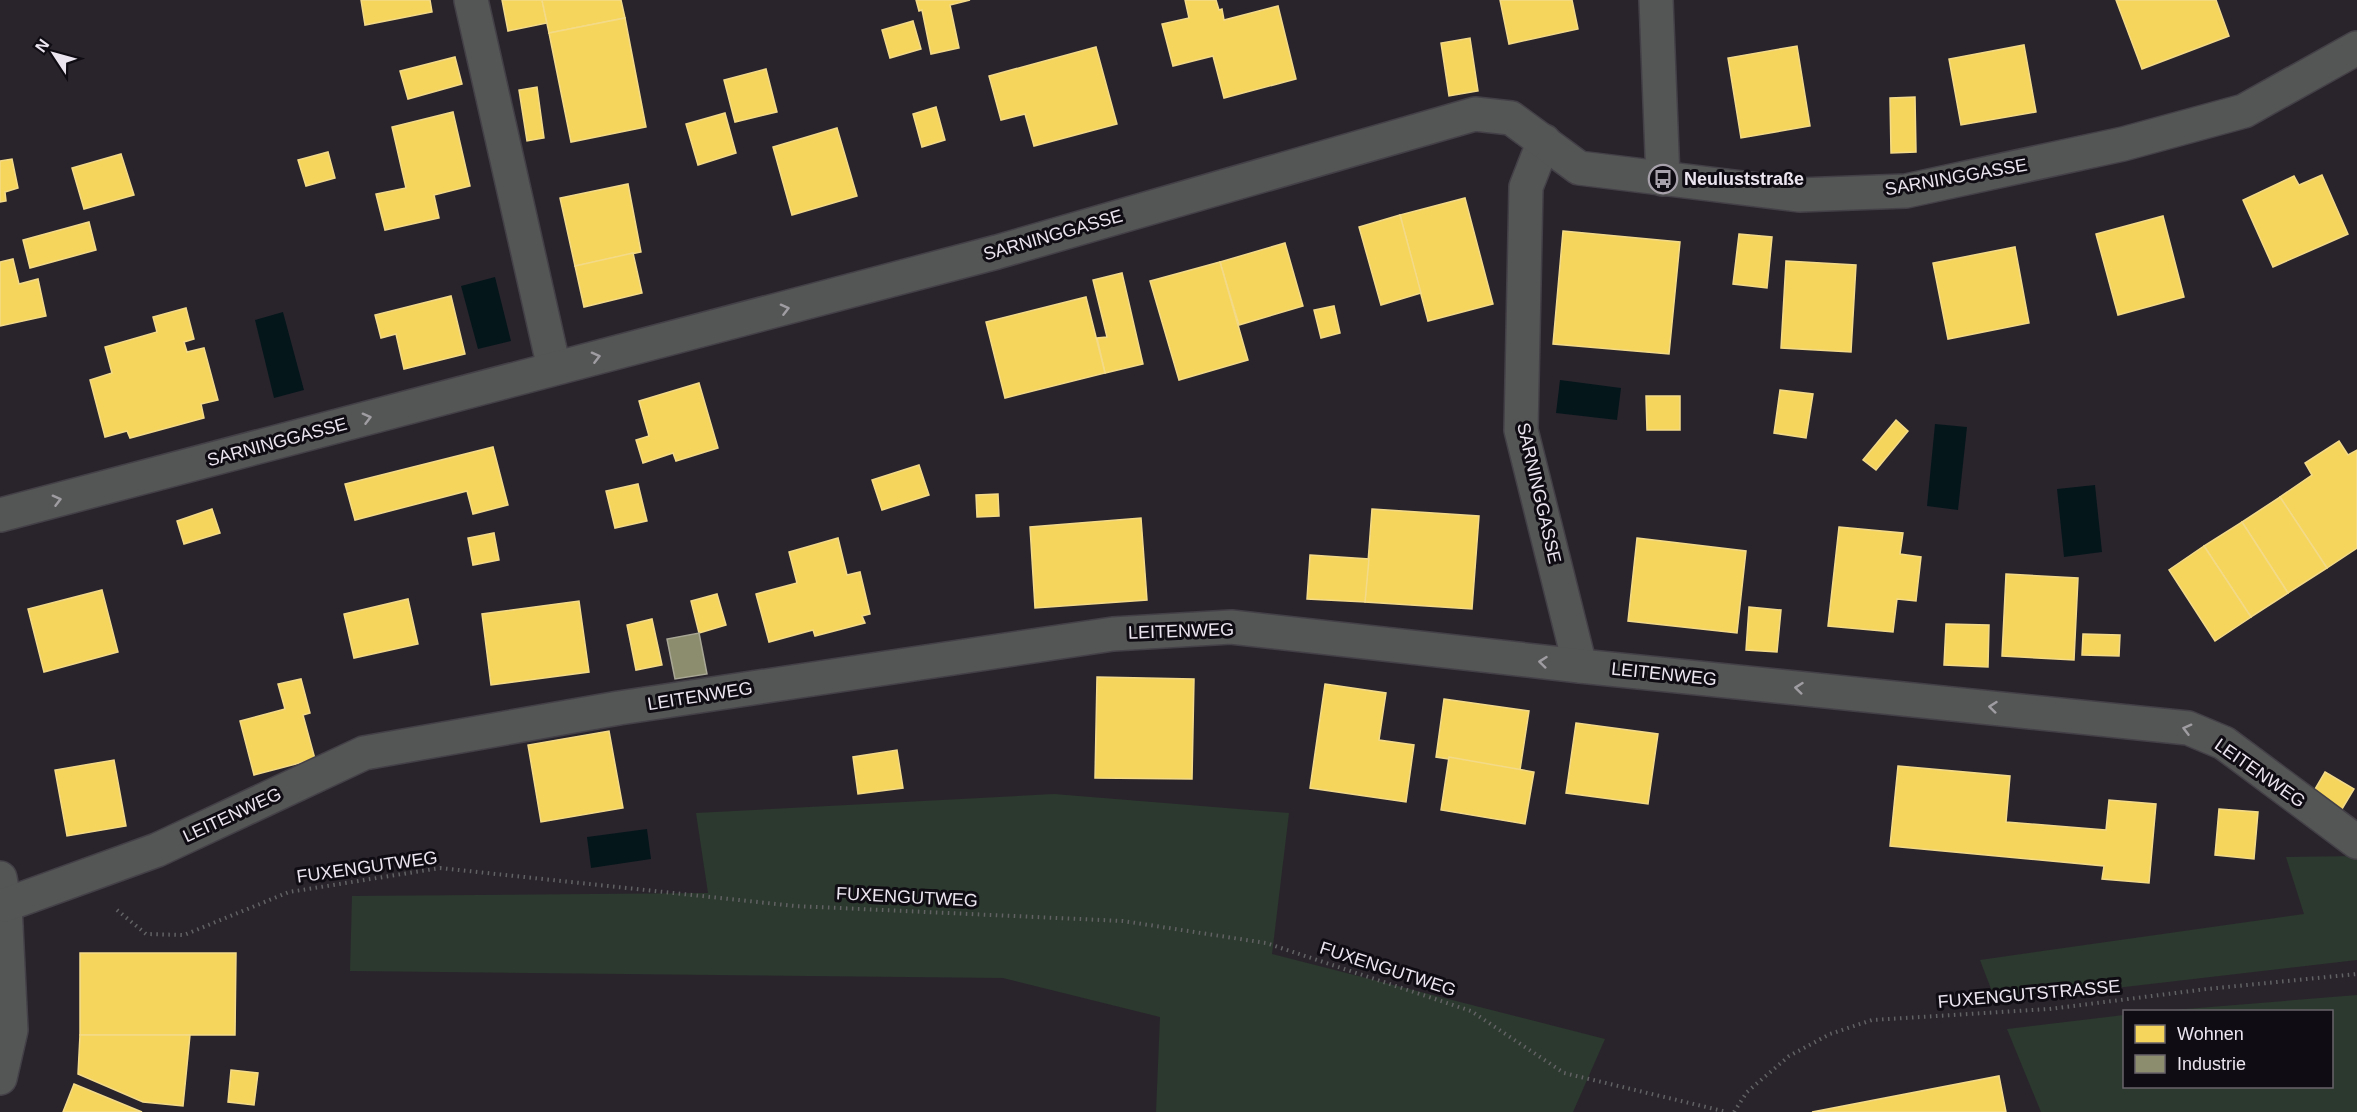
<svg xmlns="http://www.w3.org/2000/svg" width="2357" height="1112" viewBox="0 0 2357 1112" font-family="Helvetica,sans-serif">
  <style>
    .green { fill: #2c392e }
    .water { fill: #05161b }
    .homes { fill: #f6d55c; stroke: #f3da88; stroke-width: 1.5 }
    .industry { fill: #8c8c6e; stroke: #a8a795; stroke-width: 1.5 }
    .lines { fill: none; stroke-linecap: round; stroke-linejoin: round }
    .minor-casing { stroke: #444047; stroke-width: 36 }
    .path { stroke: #626264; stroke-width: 4; stroke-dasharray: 1.5 4.5; stroke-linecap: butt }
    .minor { stroke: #545555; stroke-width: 33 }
    .oneway { stroke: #a09da2 }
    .labels { text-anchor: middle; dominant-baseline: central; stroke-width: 6; stroke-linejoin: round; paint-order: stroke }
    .street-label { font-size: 18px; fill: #ebe5f0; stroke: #100c13 }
    .poi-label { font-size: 18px; font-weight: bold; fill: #ebe5f0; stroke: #100c13; text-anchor: start }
  </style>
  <rect width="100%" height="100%" fill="#29242c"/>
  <!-- green -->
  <g class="green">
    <path d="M1054,794L1289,813L1272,954L1605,1039L1573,1112H1156L1160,1017L1003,978L350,971L352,896L708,893L696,813Z"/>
    <path d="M2357,856V960L1996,1002L1980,960L2304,914L2286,857Z"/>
    <path d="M2357,995V1112H2041L2007,1029L2124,1015V1086H2332V1012L2161,1011Z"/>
  </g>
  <!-- water -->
  <g class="water">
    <path d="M495,277L511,341L478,349L461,286Z"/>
    <path d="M283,312L304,390L274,398L255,320Z"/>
    <path d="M1560,380L1621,388L1617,420L1556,413Z"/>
    <path d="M1935,424L1967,427L1958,510L1927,506Z"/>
    <path d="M2095,485L2102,552L2064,557L2057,489Z"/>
    <path d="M647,829L651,859L591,868L587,837Z"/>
  </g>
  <!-- homes -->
  <g class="homes">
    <path d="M361,0H430L432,12L365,25Z"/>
    <path d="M502,0H542L547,23L508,31Z"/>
    <path d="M542,0H621L625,18L549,33Z"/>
    <path d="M916,0H970L950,5L959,48L931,54L922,10L919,11Z"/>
    <path d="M1185,0H1216L1219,10L1222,9L1224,20L1278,6L1296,79L1224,98L1213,56L1173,66L1162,24L1189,18Z"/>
    <path d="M1500,0H1572L1578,29L1509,44Z"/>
    <path d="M2116,0H2216L2229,36L2142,69Z"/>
    <path d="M625,18L646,127L571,142L549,33Z"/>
    <path d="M913,21L921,49L890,58L882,30Z"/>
    <path d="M1470,38L1478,91L1449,96L1441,43Z"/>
    <path d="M2024,45L2036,112L1961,125L1949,59Z"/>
    <path d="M1797,46L1810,126L1741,138L1728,58Z"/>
    <path d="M1096,47L1117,124L1034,146L1025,114L1001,120L989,76Z"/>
    <path d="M455,57L462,84L408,99L400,71Z"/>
    <path d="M766,69L777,112L735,122L724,80Z"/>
    <path d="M537,87L544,138L527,141L519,90Z"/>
    <path d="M1915,97L1916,152L1891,153L1890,98Z"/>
    <path d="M936,107L945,140L922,147L913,114Z"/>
    <path d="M453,112L470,186L434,195L439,218L385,230L376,194L406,188L392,127Z"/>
    <path d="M725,113L736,153L698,165L686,124Z"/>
    <path d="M837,128L857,196L792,215L773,147Z"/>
    <path d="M328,152L335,178L306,186L298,160Z"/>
    <path d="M121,154L134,195L84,209L72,168Z"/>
    <path d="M12,159L18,188L5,192L6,201L0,202V161Z"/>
    <path d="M2322,175L2348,234L2273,267L2243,200L2294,176L2299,185Z"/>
    <path d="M628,184L641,252L575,266L560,198Z"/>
    <path d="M1465,198L1493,304L1428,321L1400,215Z"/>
    <path d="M1400,215L1421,293L1381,305L1359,227Z"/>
    <path d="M2163,216L2184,297L2118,315L2096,234Z"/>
    <path d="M89,222L96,250L30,268L23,240Z"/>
    <path d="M1563,231L1680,242L1669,354L1553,344Z"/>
    <path d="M1739,234L1772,237L1767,288L1733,284Z"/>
    <path d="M1285,243L1303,306L1239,325L1220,262Z"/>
    <path d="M2015,247L2029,323L1948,339L1933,263Z"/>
    <path d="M633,253L642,293L584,307L575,266Z"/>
    <path d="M13,259L19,284L38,279L46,316L0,326V262Z"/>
    <path d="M1786,261L1856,265L1851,352L1781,348Z"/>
    <path d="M1220,262L1248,360L1179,380L1150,281Z"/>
    <path d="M1122,273L1143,364L1105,373L1097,338L1107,337L1093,280Z"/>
    <path d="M451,296L465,354L404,369L396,334L381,338L375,315Z"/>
    <path d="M1086,297L1105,373L1005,398L986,322Z"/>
    <path d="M1334,306L1340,333L1321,338L1314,310Z"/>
    <path d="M186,308L194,339L184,342L187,352L204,348L218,400L201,404L204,418L130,438L127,431L105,437L90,380L112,373L105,347L157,332L153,317Z"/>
    <path d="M699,383L718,448L676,461L673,453L643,463L636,440L649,436L639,401Z"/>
    <path d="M1780,390L1813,394L1806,438L1774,433Z"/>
    <path d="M1646,396H1680V430H1647Z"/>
    <path d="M1896,420L1908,431L1876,470L1863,460Z"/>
    <path d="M2339,441L2348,455L2357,450V548L2327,568L2280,497L2312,475L2305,463Z"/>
    <path d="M493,447L508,505L473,514L467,491L355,520L345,484Z"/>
    <path d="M919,465L929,495L882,510L872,480Z"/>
    <path d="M638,484L647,521L615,528L606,491Z"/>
    <path d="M998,494L999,516L977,517L976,495Z"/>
    <path d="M2280,497L2327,568L2288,593L2242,522Z"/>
    <path d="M212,509L220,533L184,544L177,521Z"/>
    <path d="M1372,509L1479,516L1472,609L1365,602Z"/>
    <path d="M1141,518L1147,600L1035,608L1030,527Z"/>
    <path d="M2242,522L2288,593L2251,617L2204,546Z"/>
    <path d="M1839,527L1903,533L1900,554L1921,557L1916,601L1897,599L1893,632L1828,626Z"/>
    <path d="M494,533L499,560L473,565L468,538Z"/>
    <path d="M838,538L847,575L860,572L870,614L862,616L865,623L815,636L813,630L769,642L756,594L797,583L789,552Z"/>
    <path d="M1637,538L1746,551L1737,633L1628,621Z"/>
    <path d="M2204,546L2251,617L2215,641L2169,570Z"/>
    <path d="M1310,555L1369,559L1365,602L1307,599Z"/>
    <path d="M2006,574L2078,578L2074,660L2002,656Z"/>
    <path d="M102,590L118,652L44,672L28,609Z"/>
    <path d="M717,594L726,625L699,633L691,601Z"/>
    <path d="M408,599L418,644L354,658L344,614Z"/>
    <path d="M579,601L589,672L491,685L482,614Z"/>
    <path d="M1749,607L1781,610L1777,652L1746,650Z"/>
    <path d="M652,619L662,665L636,670L627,625Z"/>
    <path d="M1946,624L1989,625L1988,667L1944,665Z"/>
    <path d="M2083,634L2120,635L2119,656L2082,655Z"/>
    <path d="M1097,677L1194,679L1192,779L1095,778Z"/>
    <path d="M301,679L310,713L303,715L315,759L254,775L240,721L285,709L278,684Z"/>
    <path d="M1325,684L1386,693L1379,740L1414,745L1406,802L1310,788Z"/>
    <path d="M1444,699L1529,711L1520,770L1436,757Z"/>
    <path d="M1576,723L1658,734L1648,804L1566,793Z"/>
    <path d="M609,731L623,808L541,822L528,745Z"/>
    <path d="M897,750L903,788L858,794L853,757Z"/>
    <path d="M1449,757L1534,772L1525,824L1441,810Z"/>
    <path d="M114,760L126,826L67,836L55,770Z"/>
    <path d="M1898,766L2010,776L2006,822L2106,830L2109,800L2156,804L2149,883L2102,879L2104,866L1890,846Z"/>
    <path d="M2325,772L2354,789L2339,814L2311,796Z"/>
    <path d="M2219,809L2258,812L2254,859L2215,855Z"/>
    <path d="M80,953H236L235,1035H80Z"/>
    <path d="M80,1035H190L183,1106L143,1102L78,1074Z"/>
    <path d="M231,1070L258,1073L254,1105L228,1102Z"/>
    <path d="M1999,1076L2006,1112H1812Z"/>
    <path d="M74,1084L142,1112H63Z"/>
  </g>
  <!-- industry -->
  <path class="industry" d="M699,633L707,674L675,679L667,639Z"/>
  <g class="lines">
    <!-- minor casing -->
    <g class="minor-casing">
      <g id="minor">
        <path d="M471,0L554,368"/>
        <path d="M1656,0L1663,179"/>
        <path d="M1544,141L1526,187L1521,430L1580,666"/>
        <path d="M0,515L997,252L1475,114L1511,118L1579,168L1799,195L1906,191L2123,144L2244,111L2357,48"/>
        <path d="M0,878L5,905L11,1030L0,1078"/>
        <path d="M5,905L157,850L364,753L619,708L1113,634L1231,627L1580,666L2188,728L2224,743L2357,842"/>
      </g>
    </g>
    <!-- path -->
    <g class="path">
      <path d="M117,910L146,934L184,935L289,892L440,868L795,906L1123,921L1266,943L1471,1011L1564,1073L1727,1112"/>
      <path d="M1734,1112L1747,1092L1789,1056L1830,1034L1872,1020L2049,1009L2207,989L2357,974"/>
    </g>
    <!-- minor -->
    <use href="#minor" class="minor"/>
  </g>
  <!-- one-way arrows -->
  <defs><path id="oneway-chevron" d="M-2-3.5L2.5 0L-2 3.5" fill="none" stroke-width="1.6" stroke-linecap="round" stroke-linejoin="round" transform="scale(1.5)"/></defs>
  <g class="oneway">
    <use href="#oneway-chevron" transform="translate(785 309) rotate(-14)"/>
    <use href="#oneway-chevron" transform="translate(596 357) rotate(-14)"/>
    <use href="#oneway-chevron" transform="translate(367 418) rotate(-15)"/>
    <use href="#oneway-chevron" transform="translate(57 500) rotate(-15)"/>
    <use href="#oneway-chevron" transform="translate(1543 662) rotate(-174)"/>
    <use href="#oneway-chevron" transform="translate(1799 688) rotate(-174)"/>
    <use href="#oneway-chevron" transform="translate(1993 707) rotate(-174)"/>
    <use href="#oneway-chevron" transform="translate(2187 729) rotate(-165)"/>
  </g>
  <!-- icons -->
  <defs>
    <g id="bus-ring" transform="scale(1.5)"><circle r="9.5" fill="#100c13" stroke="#a7a1ab" stroke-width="1.5"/><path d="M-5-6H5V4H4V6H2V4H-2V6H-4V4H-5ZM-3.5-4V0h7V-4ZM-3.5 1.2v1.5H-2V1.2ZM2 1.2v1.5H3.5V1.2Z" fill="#a7a1ab"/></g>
  </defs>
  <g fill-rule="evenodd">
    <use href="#bus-ring" x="1663" y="179"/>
  </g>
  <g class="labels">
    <!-- street labels -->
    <g class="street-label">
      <text transform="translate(1956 177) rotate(-10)">SARNINGGASSE</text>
      <text transform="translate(1053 235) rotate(-16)">SARNINGGASSE</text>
      <text transform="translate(277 442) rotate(-15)">SARNINGGASSE</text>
      <text transform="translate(1539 493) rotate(77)">SARNINGGASSE</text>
      <text transform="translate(1181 631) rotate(-2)">LEITENWEG</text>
      <text transform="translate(1664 674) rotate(6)">LEITENWEG</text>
      <text transform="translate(700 696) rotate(-9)">LEITENWEG</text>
      <text transform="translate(2260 773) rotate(35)">LEITENWEG</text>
      <text transform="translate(232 815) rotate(-25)">LEITENWEG</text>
      <text transform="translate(367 867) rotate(-8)">FUXENGUTWEG</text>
      <text transform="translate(907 897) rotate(3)">FUXENGUTWEG</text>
      <text transform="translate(1388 969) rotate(18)">FUXENGUTWEG</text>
      <text transform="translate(2029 994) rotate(-5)">FUXENGUTSTRASSE</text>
    </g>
    <!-- poi labels -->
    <g class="poi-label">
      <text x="1684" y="179">Neuluststraße</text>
    </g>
  </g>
  <!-- legend -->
  <rect x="2123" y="1010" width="210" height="78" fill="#100c13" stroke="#68636b" stroke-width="1.5"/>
  <rect x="2135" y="1025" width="30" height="18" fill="#f6d55c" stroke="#68636b" stroke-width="1.5"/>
  <text x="2177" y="1040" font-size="18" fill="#ebe5f0">Wohnen</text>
  <rect x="2135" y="1055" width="30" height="18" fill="#8c8c6e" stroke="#68636b" stroke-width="1.5"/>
  <text x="2177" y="1070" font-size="18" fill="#ebe5f0">Industrie</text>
  <!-- north arrow -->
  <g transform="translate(54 54) rotate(306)" stroke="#100c13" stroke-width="4.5" paint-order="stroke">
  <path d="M0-4.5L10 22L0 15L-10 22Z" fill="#ebe5f0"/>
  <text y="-9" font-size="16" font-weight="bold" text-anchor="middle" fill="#ebe5f0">N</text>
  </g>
</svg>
